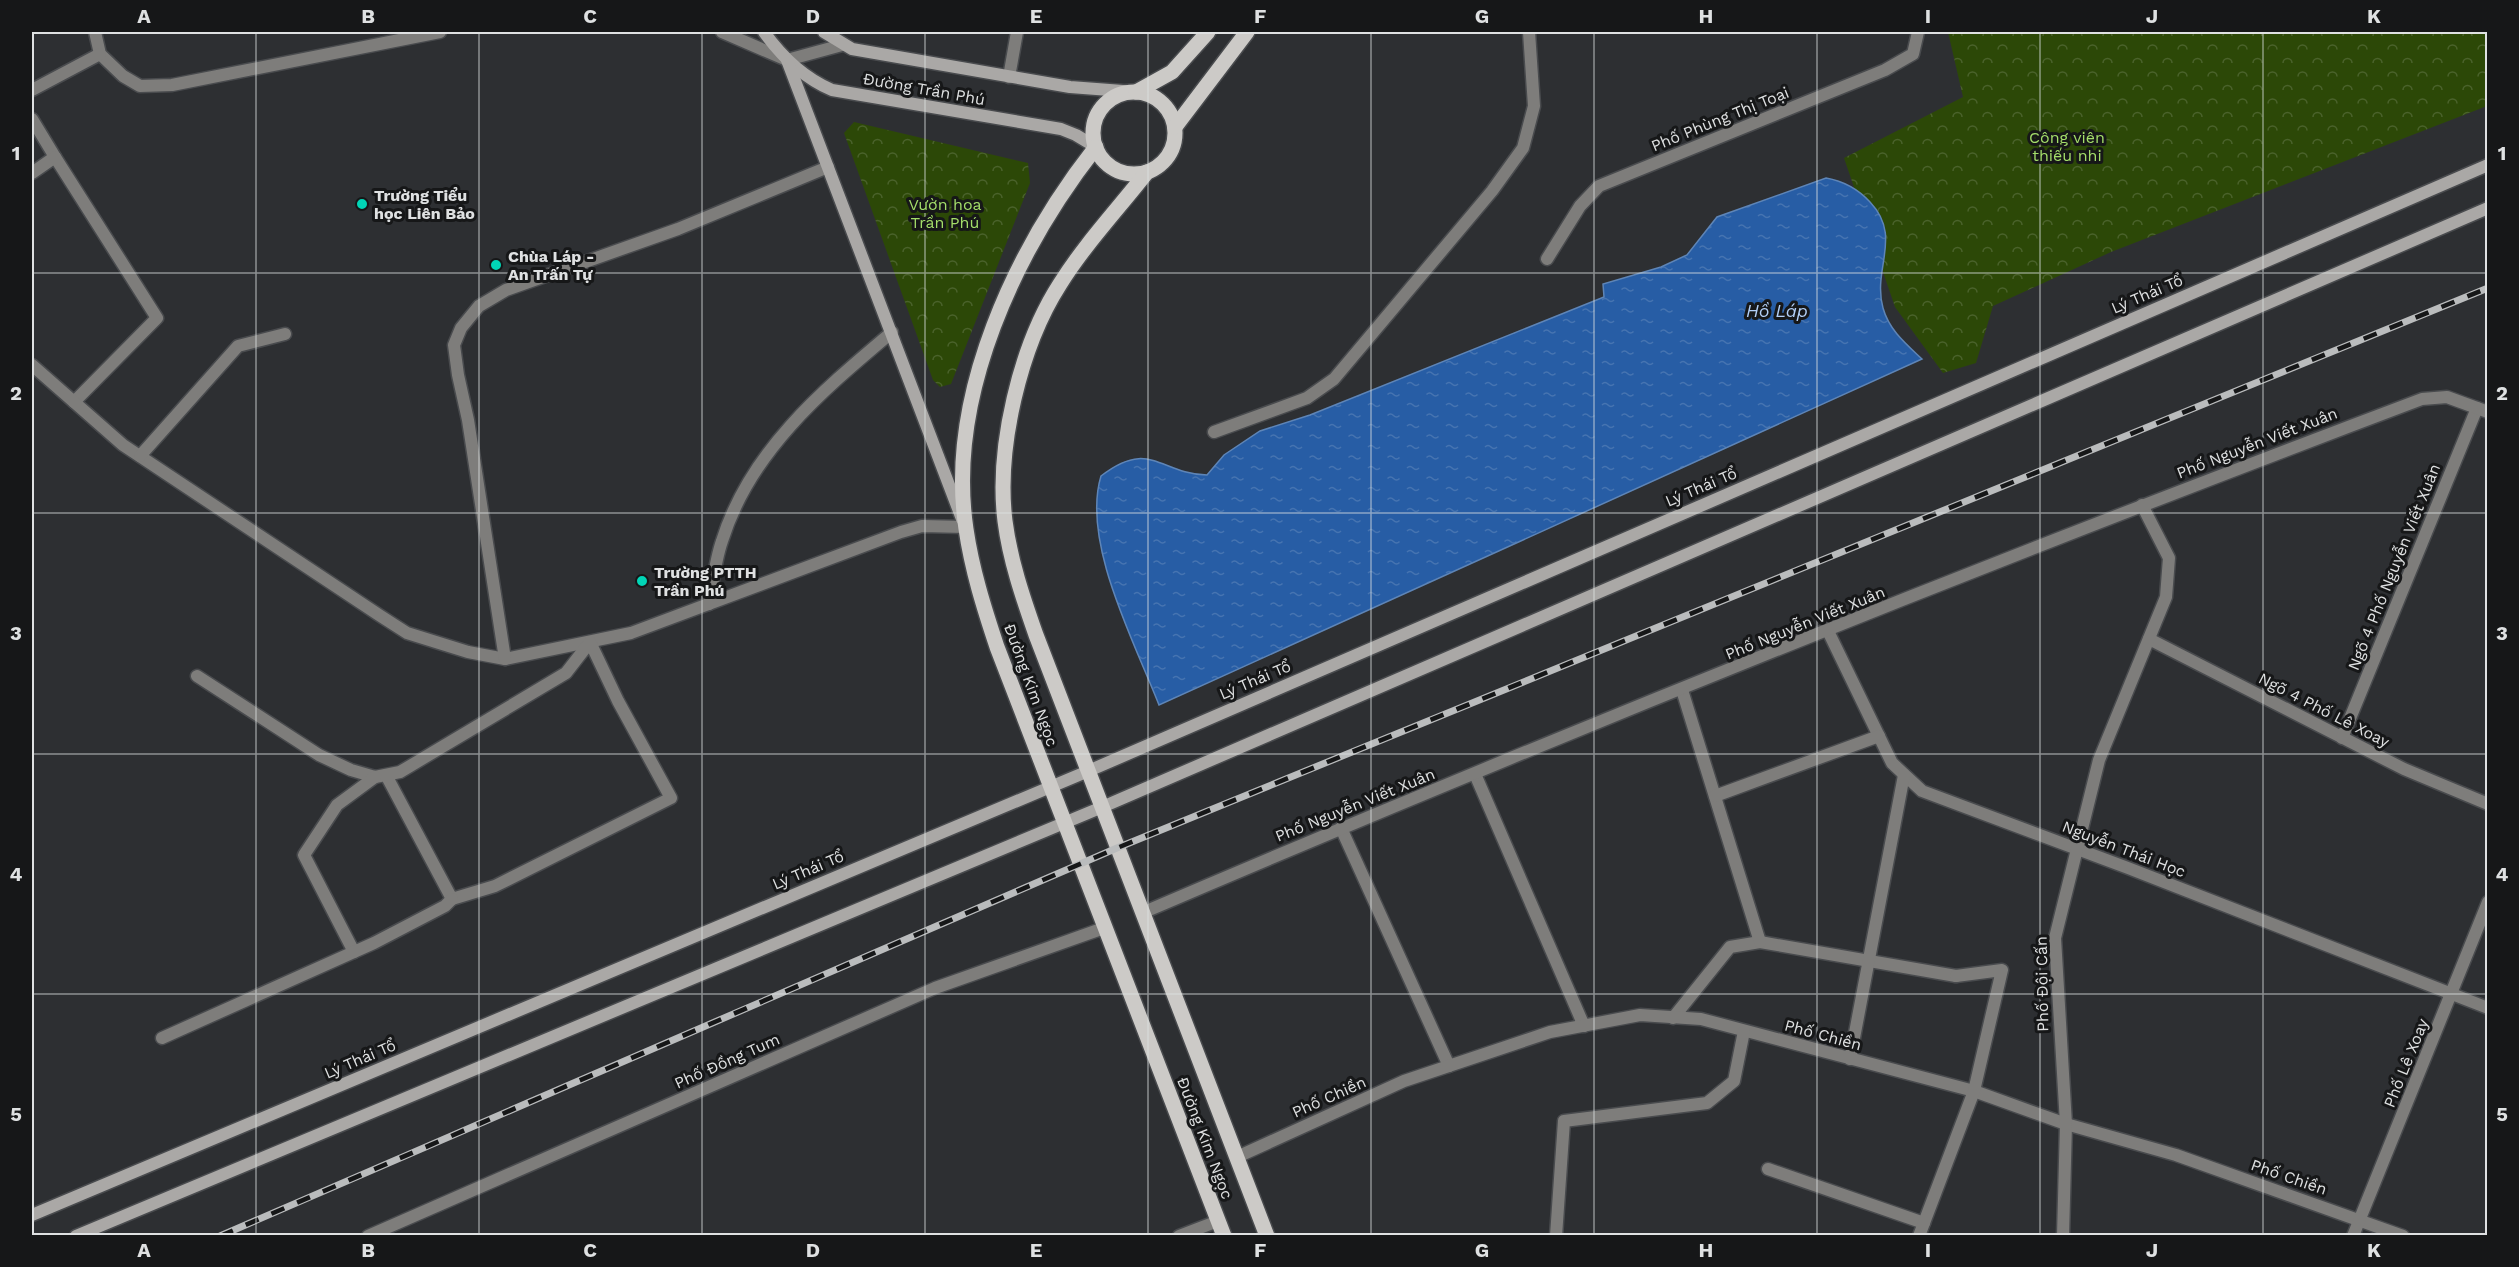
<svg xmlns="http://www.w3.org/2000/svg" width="2519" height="1267" viewBox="0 0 2519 1267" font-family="'Work Sans',sans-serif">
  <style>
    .park { fill: url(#park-crowns) }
    .water { fill: url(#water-ripples); stroke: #5e85b7; stroke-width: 1.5 }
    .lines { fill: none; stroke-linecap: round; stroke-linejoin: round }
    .service-casing { stroke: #494b4e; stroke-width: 15 }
    .minor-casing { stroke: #494b4e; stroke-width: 15 }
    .tertiary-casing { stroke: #494b4e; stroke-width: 15 }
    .secondary-casing { stroke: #494b4e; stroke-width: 15 }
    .primary-casing { stroke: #494b4e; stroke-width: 18 }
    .service { stroke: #7e7d7b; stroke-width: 12 }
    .minor { stroke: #7e7d7b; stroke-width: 12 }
    .tertiary { stroke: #7e7d7b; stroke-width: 12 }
    .secondary { stroke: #aaa8a6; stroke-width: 12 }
    .primary { stroke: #cccac7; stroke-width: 15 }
    .rail-casing { stroke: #babcbd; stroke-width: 7 }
    .rail { stroke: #161718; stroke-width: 4.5; stroke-dasharray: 14; stroke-linecap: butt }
    .grid { fill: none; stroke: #dfe1e2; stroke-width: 1.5; stroke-opacity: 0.55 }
    .poi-dot { fill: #01d5b6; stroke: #161718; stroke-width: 2 }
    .labels { text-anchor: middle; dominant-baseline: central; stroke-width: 6; stroke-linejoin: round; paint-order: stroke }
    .street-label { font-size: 16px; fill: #dfe1e2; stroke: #161718 }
    .park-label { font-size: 16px; fill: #a4de6a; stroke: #161718 }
    .poi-label { font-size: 16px; font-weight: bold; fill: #dfe1e2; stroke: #161718; text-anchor: start }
    .water-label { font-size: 18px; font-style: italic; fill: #b3d0f8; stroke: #161718 }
    .neatline { fill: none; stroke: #dfe1e2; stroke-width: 2 }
    .grid-label { font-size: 20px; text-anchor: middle; font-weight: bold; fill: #dfe1e2 }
  </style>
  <defs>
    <pattern id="park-crowns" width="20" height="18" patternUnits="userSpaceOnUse" patternTransform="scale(1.5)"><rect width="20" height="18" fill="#2c4807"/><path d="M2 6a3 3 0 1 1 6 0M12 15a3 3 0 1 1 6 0" fill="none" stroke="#4a622b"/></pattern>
    <pattern id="water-ripples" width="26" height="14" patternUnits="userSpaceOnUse" patternTransform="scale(1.5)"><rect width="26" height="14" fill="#275da5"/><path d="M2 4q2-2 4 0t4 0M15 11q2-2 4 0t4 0" fill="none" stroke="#4674b1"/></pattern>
  </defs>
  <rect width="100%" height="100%" fill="#2d2f32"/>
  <!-- park -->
  <g class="park">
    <path d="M1948,32H2487V106L2111,252L1993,306L1976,363L1943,373L1895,307L1844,158L1963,97Z"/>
    <path d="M854,122L1028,163L1030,183L951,384L940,387L933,380L844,133Z"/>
  </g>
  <!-- water -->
  <path class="water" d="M1826,178C1843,181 1858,189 1870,202C1903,237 1872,268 1883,308C1889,330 1906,344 1922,359L1159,705C1135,643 1081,542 1101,476C1150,438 1160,474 1207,475L1224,455L1260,431L1310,415L1604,297L1603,284L1661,267L1687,255L1717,217Z"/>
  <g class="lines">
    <!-- service casing -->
    <g class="service-casing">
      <g id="service">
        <path d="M709,604C713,583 715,561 722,541C750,451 822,391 892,332"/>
        <path d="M2149,639L2404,769L2488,804"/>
        <path d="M2342,738L2477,408"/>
        <path d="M1673,1018L1730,947L1760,942L1956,976"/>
        <path d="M1179,1236L1218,1221"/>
      </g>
    </g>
    <!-- minor casing -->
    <g class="minor-casing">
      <g id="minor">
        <path d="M95,32L100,54L123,76L140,86L172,85L440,32"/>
        <path d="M722,32L787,60L842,45"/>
        <path d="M1009,77L1017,32"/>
        <path d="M32,90L100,54"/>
        <path d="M32,119L55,157L32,173"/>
        <path d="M55,157L157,318L74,402"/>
        <path d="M1547,259L1580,206L1599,186L1885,70L1913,54L1918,32"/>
        <path d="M32,365L123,445L379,615L407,633L468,652L505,659L631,633L901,532L922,526L965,527"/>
        <path d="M1214,432L1307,398L1334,379L1492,191L1523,148L1534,106L1529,32"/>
        <path d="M140,456L238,346L285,334"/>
        <path d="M1828,631L1892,763L1922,791L2128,868L2488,1008"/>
        <path d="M505,659L468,420L458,375L454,345L461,328L479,306L506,290L678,229L828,167"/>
        <path d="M197,676L319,755L351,770L375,777L400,772L566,673L590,642L618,701L671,798L495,886L452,899L386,775"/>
        <path d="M1682,690L1760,942"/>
        <path d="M1475,774L1584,1026"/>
        <path d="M1715,796L1879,736"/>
        <path d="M1341,828L1449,1066"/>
        <path d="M354,952L304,855L337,805L375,777"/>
        <path d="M162,1038L374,943L445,906L452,899"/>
        <path d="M1850,1059L1904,775"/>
        <path d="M1237,1157L1404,1081L1550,1032L1640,1015L1701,1019L1974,1091L2066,1124L2176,1155L2403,1236"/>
        <path d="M1768,1169L1924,1223"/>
        <path d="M368,1236L935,988L1104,928"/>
        <path d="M1556,1236L1564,1121L1707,1103L1734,1081L1744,1031"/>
        <path d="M1919,1236L1974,1091L2002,970L1956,976"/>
        <path d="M2063,1236L2066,1124L2055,938L2099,760L2166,597L2169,558L2142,505"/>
        <path d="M2353,1236L2488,902"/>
      </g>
    </g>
    <!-- tertiary casing -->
    <g class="tertiary-casing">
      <path id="tertiary" d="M1142,913C1565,732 1992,561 2422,399L2447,397L2488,412"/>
    </g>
    <!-- secondary casing -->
    <g class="secondary-casing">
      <g id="secondary">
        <path d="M764,32C782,57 804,78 832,90L1061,129L1076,135L1096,147"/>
        <path d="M824,32L852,49L1070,87L1136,92"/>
        <path d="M787,60L962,519"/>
        <path d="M32,1215L1086,772L2488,165"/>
        <path d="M76,1236L1100,808L2488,208"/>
      </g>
    </g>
    <!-- primary casing -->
    <g class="primary-casing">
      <g id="primary">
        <circle cx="1134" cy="133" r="41"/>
        <path d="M1136,92L1172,72L1208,32"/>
        <path d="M1175,127L1247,32"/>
        <path d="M1096,147C1016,249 946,396 966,529C972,570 984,608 997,647L1224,1236"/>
        <path d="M1147,172C1118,209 1085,244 1060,284C1020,346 996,448 1005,521C1010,560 1023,598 1036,635L1267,1236"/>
      </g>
    </g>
    <!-- service -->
    <use href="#service" class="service"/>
    <!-- minor -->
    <use href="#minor" class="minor"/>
    <!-- tertiary -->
    <use href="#tertiary" class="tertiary"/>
    <!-- secondary -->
    <use href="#secondary" class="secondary"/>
    <!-- primary -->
    <use href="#primary" class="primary"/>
    <!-- rail casing -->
    <g class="rail-casing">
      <path id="rail" d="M220,1236L1117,848L2488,288"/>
    </g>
    <!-- rail -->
    <use href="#rail" class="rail"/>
  </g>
  <!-- grid -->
  <path class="grid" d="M256,32V1236M479,32V1236M702,32V1236M925,32V1236M1148,32V1236M1371,32V1236M1594,32V1236M1817,32V1236M2040,32V1236M2263,32V1236M32,273H2488M32,513H2488M32,754H2488M32,994H2488"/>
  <!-- markers -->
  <g class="poi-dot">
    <circle cx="362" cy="204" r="6"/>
    <circle cx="496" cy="265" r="6"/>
    <circle cx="642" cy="581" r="6"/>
  </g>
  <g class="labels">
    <!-- street labels -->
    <g class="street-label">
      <text transform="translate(924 89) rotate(10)">Đường Trần Phú</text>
      <text transform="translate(1720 119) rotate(-22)">Phố Phùng Thị Toại</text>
      <text transform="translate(2147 294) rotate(-23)">Lý Thái Tổ</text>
      <text transform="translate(2257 443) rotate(-21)">Phố Nguyễn Viết Xuân</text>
      <text transform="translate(1701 487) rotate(-23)">Lý Thái Tổ</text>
      <text transform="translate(2394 567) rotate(-68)">Ngõ 4 Phố Nguyễn Viết Xuân</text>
      <text transform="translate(1805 623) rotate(-22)">Phố Nguyễn Viết Xuân</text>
      <text transform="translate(1255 680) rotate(-23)">Lý Thái Tổ</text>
      <text transform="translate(1031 685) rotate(70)">Đường Kim Ngọc</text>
      <text transform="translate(2324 710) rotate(27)">Ngõ 4 Phố Lê Xoay</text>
      <text transform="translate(1355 805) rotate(-22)">Phố Nguyễn Viết Xuân</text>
      <text transform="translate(2124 849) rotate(21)">Nguyễn Thái Học</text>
      <text transform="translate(808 870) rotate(-23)">Lý Thái Tổ</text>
      <text transform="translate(2042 984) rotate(-91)">Phố Đội Cấn</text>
      <text transform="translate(1823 1035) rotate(15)">Phố Chiền</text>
      <text transform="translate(360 1059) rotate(-23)">Lý Thái Tổ</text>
      <text transform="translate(727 1061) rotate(-24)">Phố Đồng Tum</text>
      <text transform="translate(2406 1063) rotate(-68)">Phố Lê Xoay</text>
      <text transform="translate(1329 1097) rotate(-24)">Phố Chiền</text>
      <text transform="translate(1205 1138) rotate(69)">Đường Kim Ngọc</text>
      <text transform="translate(2289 1177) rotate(19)">Phố Chiền</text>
    </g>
    <!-- park labels -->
    <g class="park-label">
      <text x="2067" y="137">Công viên<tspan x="2067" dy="18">thiếu nhi</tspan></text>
      <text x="945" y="204">Vườn hoa<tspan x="945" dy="18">Trần Phú</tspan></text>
    </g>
    <!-- poi labels -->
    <g class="poi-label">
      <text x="374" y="195">Trường Tiểu<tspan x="374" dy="18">học Liên Bảo</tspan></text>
      <text x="508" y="256">Chùa Láp -<tspan x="508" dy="18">An Trấn Tự</tspan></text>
      <text x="654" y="572">Trường PTTH<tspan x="654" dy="18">Trần Phú</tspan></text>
    </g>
    <!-- water labels -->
    <g class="water-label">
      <text x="1777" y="310">Hồ Láp</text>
    </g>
  </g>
  <!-- border -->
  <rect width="2519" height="1267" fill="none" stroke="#161718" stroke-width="66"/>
  <rect x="33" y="33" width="2453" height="1201" class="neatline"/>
  <g class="grid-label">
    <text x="144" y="23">A</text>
    <text x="368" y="23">B</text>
    <text x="590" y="23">C</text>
    <text x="813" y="23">D</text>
    <text x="1036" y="23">E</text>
    <text x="1260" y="23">F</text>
    <text x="1482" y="23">G</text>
    <text x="1706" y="23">H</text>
    <text x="1928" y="23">I</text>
    <text x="2152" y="23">J</text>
    <text x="2374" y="23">K</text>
    <text x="16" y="160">1</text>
    <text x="2502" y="160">1</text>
    <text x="16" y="400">2</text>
    <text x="2502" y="400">2</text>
    <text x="16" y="640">3</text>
    <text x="2502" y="640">3</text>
    <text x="16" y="881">4</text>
    <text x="2502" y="881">4</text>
    <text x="16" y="1121">5</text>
    <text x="2502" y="1121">5</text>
    <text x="144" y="1257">A</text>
    <text x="368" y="1257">B</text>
    <text x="590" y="1257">C</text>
    <text x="813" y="1257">D</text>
    <text x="1036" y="1257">E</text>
    <text x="1260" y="1257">F</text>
    <text x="1482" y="1257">G</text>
    <text x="1706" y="1257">H</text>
    <text x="1928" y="1257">I</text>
    <text x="2152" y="1257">J</text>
    <text x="2374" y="1257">K</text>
  </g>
</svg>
